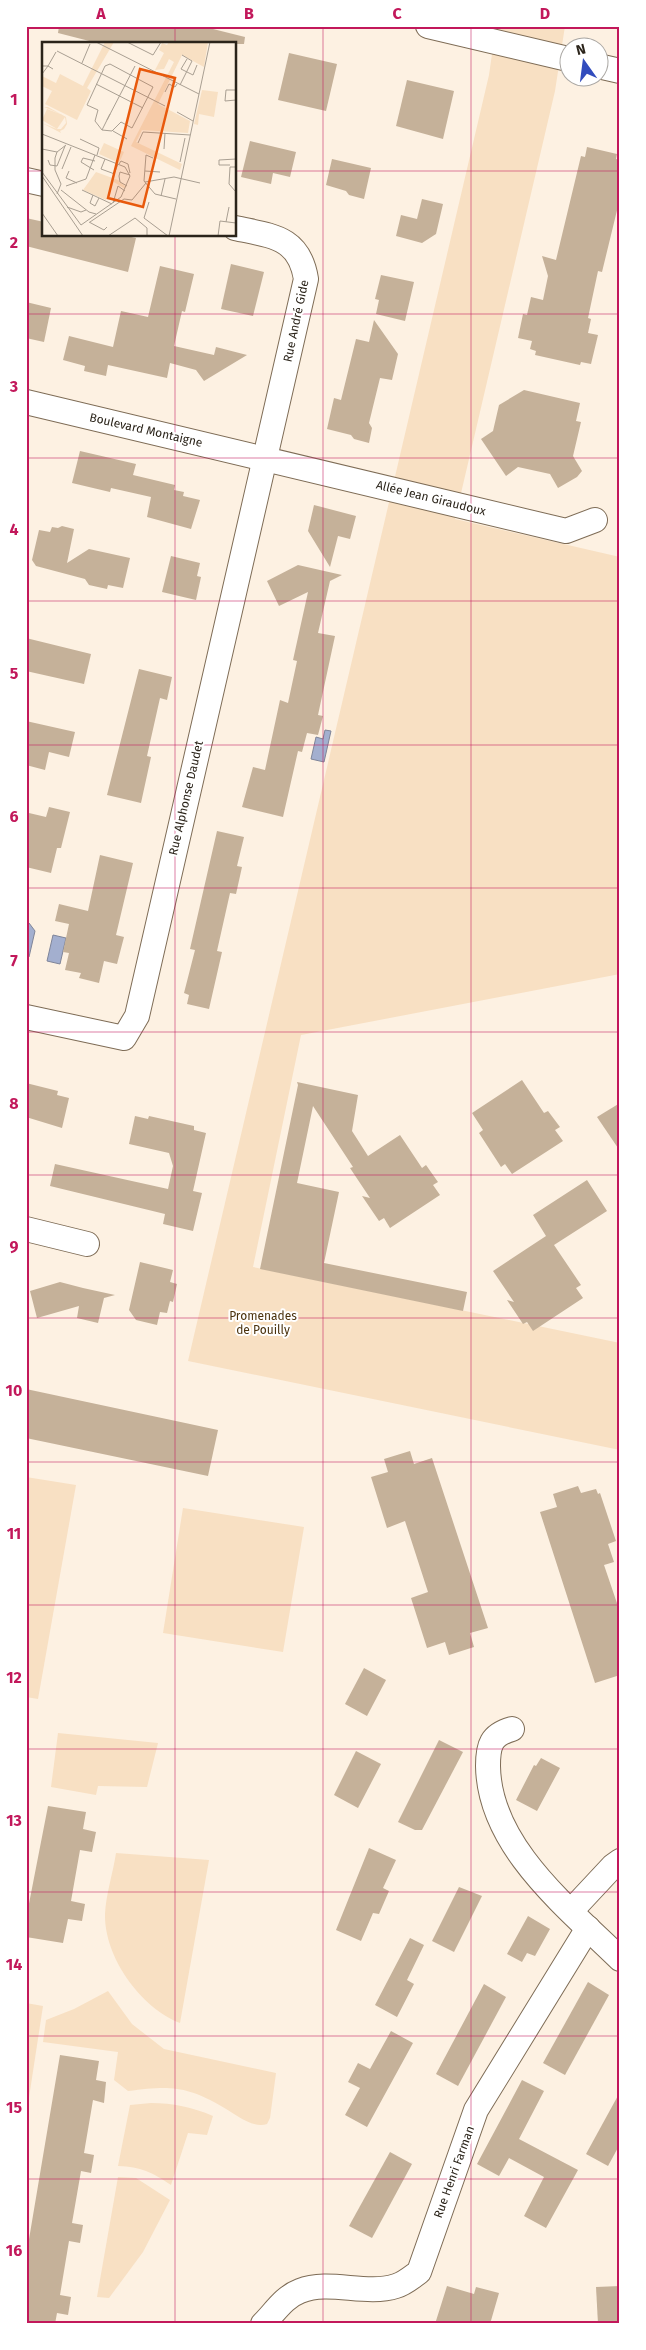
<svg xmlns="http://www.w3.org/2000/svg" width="646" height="2350" viewBox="0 0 646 2350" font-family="'Fira Sans',sans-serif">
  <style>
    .green { fill: #f8e0c3 }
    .water { fill: #a3afcf; stroke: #7f8599 }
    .building { fill: #c5b199 }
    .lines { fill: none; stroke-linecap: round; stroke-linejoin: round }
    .street-casing { stroke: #7e6c56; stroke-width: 26 }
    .street { stroke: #fff; stroke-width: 24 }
    .grid { fill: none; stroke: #c2185b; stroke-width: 1; stroke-opacity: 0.55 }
    .labels { text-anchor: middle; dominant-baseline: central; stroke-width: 4; stroke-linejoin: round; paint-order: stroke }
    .street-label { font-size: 12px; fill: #2b241a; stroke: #fff }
    .park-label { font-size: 12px; fill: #4b320d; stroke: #fff }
    .inset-road { fill: none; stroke: #a99f92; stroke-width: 1 }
    .view { fill: #e8590c; fill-opacity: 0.15; stroke: #e8590c; stroke-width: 2.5 }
    .inset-edge { fill: none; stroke: #2b241a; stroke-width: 2.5 }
    .neatline { fill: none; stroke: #c2185b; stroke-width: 2 }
    .grid-label { font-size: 16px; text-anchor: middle; font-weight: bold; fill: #c2185b }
  </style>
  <rect width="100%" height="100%" fill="#fdf1e2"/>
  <!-- green -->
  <g class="green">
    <path d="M496,26H565L555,91L455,519L620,557V974L301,1035L253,1267L620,1343V1450L188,1361L489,75Z"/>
    <path d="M26,1477L76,1485L38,1699L26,1697Z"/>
    <path d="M183,1508L304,1527L283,1652L163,1633Z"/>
    <path d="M58,1733L158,1743L147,1787L98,1786L96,1795L51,1787Z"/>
    <path d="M116,1853L209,1860L180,2023C141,2008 104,1957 105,1914C106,1894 113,1873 116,1853Z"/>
    <path d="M108,1991L132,2024L164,2049L276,2073L270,2118L267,2124C252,2129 234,2113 221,2106C185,2085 168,2086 128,2091L114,2080L118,2052L43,2042L46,2020L74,2009Z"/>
    <path d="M26,2003L43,2006L26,2117Z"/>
    <path d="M151,2103C173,2103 192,2107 213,2116L207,2135L188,2133L171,2185C152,2172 141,2167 118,2166L130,2105Z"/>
    <path d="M118,2177L136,2178L170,2200L143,2252L109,2298L97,2297Z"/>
  </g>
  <!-- water -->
  <g class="water">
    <path d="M325,730L331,731L324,762L311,759L316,737L323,739Z"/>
    <path d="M29,923L35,931L29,957H26V925Z"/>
    <path d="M53,935L66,938L60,964L47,961Z"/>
  </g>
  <!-- building -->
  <g class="building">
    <path d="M59,26H201L245,37L244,44H101L58,33Z"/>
    <path d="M289,53L337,64L326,111L278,100Z"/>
    <path d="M407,80L454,91L443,139L396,126Z"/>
    <path d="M250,141L296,152L290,177L273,173L271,184L241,177Z"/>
    <path d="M587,147L617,154L616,159L620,160V198L602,272L598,271L588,318L591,319L588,333L598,335L591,364L581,362L580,365L535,355L536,351L530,349L532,341L518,338L523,314L527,315L531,297L543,300L548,276L542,256L556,260L581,156L585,157Z"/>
    <path d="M332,159L371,168L364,199L349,195L346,191L326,185Z"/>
    <path d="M422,199L443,204L436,234L422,243L396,236L401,215L417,219Z"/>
    <path d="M26,218L44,222V235H122L136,238L128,272L26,246Z"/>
    <path d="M231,264L264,272L253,316L221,309Z"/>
    <path d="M160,266L194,274L185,312L182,311L174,346L214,355L216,347L247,355L204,381L196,370L170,363L167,378L108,365L106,376L84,371L85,366L63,360L69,336L113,347L121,311L148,317Z"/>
    <path d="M381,275L414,282L405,321L376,314L379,300L375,299Z"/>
    <path d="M26,302L51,308L44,342L26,338Z"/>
    <path d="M374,320L398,354L392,380L380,378L369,423L372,428L369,443L354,439L351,435L327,429L334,398L341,400L356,339L369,342Z"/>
    <path d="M524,390L580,403L576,421L581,422L573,456L582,471L577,477L558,488L550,474L518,467L506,476L481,439L493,431L499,405Z"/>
    <path d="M80,451L136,464L133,475L175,485L174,490L184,492L183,496L200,500L191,529L147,517L151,497L111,488L110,492L72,483Z"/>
    <path d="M314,505L356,516L350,539L338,536L330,567L308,531Z"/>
    <path d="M62,526L74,529L67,563L89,549L130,558L123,588L108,585L107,589L89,585L85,579L36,566L32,560L39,530L50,532L52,527L58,528Z"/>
    <path d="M171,556L200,563L197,576L201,577L196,600L162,592Z"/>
    <path d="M298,565L342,575L330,581L318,633L335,636L318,715L323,716L318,735L307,733L302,752L298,751L283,817L242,807L253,767L265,770L280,700L288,703L297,661L293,660L308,592L279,606L267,581Z"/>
    <path d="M26,638L91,654L84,684L26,671Z"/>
    <path d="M139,669L172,677L167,700L160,698L147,756L151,757L141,803L107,795Z"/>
    <path d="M26,721L75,732L69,757L49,752L45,770L26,765Z"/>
    <path d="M49,807L70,812L61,848H57L51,873L26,867V826L29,813L46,817Z"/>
    <path d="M217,831L244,837L237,866L242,867L236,894L230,893L217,951L222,952L209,1009L187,1004L189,995L184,993L195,950L190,949Z"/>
    <path d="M100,855L133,863L116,935L124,937L117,964L104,961L99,983L79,978L81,973L65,970L69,953L63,952L69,924L55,921L59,904L88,911Z"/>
    <path d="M522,1080L544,1113L548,1111L560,1127L555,1130L563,1141L512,1174L505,1164L501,1167L479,1133L483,1130L472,1113Z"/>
    <path d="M297,1082L358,1095L352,1131L368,1156L400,1135L422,1168L426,1165L438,1182L433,1185L440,1195L390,1228L384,1218L379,1221L362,1196L370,1198L350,1168L353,1167L313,1106L297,1183L339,1192L324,1263L467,1292L463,1311L260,1269L298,1085Z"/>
    <path d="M26,1083L58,1091L57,1095L69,1098L62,1128L26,1117Z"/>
    <path d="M620,1103V1151L597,1117Z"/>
    <path d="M135,1116L148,1119L149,1116L194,1126V1130L206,1133L193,1191L202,1193L193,1231L163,1224L165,1214L50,1186L55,1164L168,1189L173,1166L169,1153L129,1144Z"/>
    <path d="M587,1180L607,1211L554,1245L581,1285L576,1288L583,1298L533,1331L527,1322L523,1324L507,1300L514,1302L493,1271L546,1236L533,1215Z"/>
    <path d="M140,1262L173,1270L170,1282L177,1284L173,1302L170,1301L167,1313L160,1312L157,1325L136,1320L129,1310Z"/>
    <path d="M60,1282L83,1288L115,1295L104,1298L98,1323L77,1318L79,1306L37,1318L30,1291Z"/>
    <path d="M26,1389L218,1430L208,1476L26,1438Z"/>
    <path d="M410,1451L414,1464L432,1458L488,1628L470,1633L474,1647L449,1655L445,1642L427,1648L411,1598L428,1592L405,1521L387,1528L371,1477L388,1472L384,1459Z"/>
    <path d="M578,1486L581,1493L596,1489L598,1494L600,1493L616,1541L608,1544L614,1562L604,1565L620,1612V1675L595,1683L540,1512L557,1507L553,1494Z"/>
    <path d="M364,1668L386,1680L367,1716L345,1704Z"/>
    <path d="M439,1740L463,1752L422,1830H415L398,1822Z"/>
    <path d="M356,1751L381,1764L358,1808L334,1795Z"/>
    <path d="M541,1758L560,1768L537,1811L516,1800L534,1765L536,1766Z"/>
    <path d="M48,1806L86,1812L83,1829L96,1832L92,1852L80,1850L71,1901L85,1904L82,1921L68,1919L63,1943L26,1937V1919Z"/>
    <path d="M369,1848L396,1860L383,1888L389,1891L379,1914L373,1913L361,1941L336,1930Z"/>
    <path d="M459,1887L482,1896L454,1952L432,1941Z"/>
    <path d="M528,1916L550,1929L535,1956L527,1953L522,1962L507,1954Z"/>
    <path d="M410,1938L424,1945L407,1980L414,1984L397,2017L375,2005Z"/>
    <path d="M588,1982L609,1995L565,2075L543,2063Z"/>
    <path d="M484,1984L506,1997L458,2086L436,2074Z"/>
    <path d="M391,2031L413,2043L367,2127L345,2115L360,2088L348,2082L358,2063L370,2069Z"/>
    <path d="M60,2055L99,2061L96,2080L106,2082L104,2103L93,2100L84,2153L94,2155L91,2173L81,2171L72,2223L83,2225L80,2243L69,2241L60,2295L71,2297L68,2315L57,2313L55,2324H26V2257Z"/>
    <path d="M522,2080L544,2091L519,2139L578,2170L546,2228L524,2216L544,2177L509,2158L499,2176L477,2164Z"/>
    <path d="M620,2092V2144L608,2166L586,2154Z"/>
    <path d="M390,2152L412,2164L372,2238L349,2226Z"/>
    <path d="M447,2286L474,2294L476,2287L499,2293L490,2324H435Z"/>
    <path d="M620,2286V2324H598L596,2287Z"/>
  </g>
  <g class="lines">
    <!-- street casing -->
    <g class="street-casing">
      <g id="street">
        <path d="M428,26L568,59"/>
        <path d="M598,66L620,71"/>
        <path d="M26,180L44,184"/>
        <path d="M26,402L566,531L595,520"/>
        <path d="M26,1017L124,1038L137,1016L306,279C299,236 271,236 235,228"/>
        <path d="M26,1229L87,1244"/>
        <path d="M512,1729C491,1735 488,1745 488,1766C489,1846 567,1907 620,1959"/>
        <path d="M571,1911L613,1866L620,1861"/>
        <path d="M263,2324C275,2312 284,2297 300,2291C330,2279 365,2296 396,2286C404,2284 412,2277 419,2272L476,2110L588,1928"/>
      </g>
    </g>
    <!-- street -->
    <use href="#street" class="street"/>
  </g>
  <!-- grid -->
  <path class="grid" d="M175,26V44M323,26V2324M471,26V2324M26,171H44M235,171H620M175,235V2324M26,314H620M26,458H620M26,601H620M26,745H620M26,888H620M26,1032H620M26,1175H620M26,1318H620M26,1462H620M26,1605H620M26,1749H620M26,1892H620M26,2036H620M26,2179H620"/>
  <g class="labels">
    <!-- street labels -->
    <g class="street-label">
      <text transform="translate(296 321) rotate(-78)">Rue André Gide</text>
      <text transform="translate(146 430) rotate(13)">Boulevard Montaigne</text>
      <text transform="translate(431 498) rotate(14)">Allée Jean Giraudoux</text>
      <text transform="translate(186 798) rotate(-77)">Rue Alphonse Daudet</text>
      <text transform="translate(454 2172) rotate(-70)">Rue Henri Farman</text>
    </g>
    <!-- park labels -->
    <g class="park-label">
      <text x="263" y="1316">Promenades<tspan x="263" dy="14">de Pouilly</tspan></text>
    </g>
  </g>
  <!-- overview -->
  <g transform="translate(42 42)">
    <rect width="194" height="194" fill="#fdf1e2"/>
    <path d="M63,0H72L45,46L49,49L35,78L3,62L10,49L0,44V34L14,41L18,32L41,44ZM127,0H166L162,25L140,13L116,62L148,79L146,91L100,88L94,100L140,122L138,128L89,104L132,20L127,17L122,27L113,28L122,11L117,8L120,1L125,3ZM160,48L176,50L172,75L157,72L156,83L152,82ZM2,65H6L24,75L25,82L22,87L18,89L19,91L0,81L15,87H19L24,81L23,75L15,87L0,78L5,67L21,73ZM62,101L82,110L77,121L57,112ZM54,130L76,138L84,145L83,147L72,140L64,158L41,148Z" fill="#f8e0c3"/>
    <path class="inset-road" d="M54,0L157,52M85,0L111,13L119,0M15,9L123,64M145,17L139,27L151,33L155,23M40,21L48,2M68,22L111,45L90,86L79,80L70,89L60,88L53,79L56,68L45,63L63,24ZM0,24H6L14,10M0,32L6,24L11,27M54,42L101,66M138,43L150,19L140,13M194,48H184L183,59L194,58M123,50L127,42L133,45L135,42M135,70L151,79M65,78L93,24M60,88L68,72M71,89L85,97M0,92L83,125L88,134L79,155L39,183L0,130M38,97L57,106L55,113M96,101L101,90L148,93M0,107L15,110M122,107L123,91M111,116L104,113L102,139L113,152L134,157M63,117L59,127L70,131L72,132L76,122M6,118L8,123L15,124L23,104M138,120L143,96M77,122L79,119L86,122L88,131M188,123H177V118L194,117M194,125H188L187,142L194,150M20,127L29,105M52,128L39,120L41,116L53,119M27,129L24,136L35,141M103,129L118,130M0,134L41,194M103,140L132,135L158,141M24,144L44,137L53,113M85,144L78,140L77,134L78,130L88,133M19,148L47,170L54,172M40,148L70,162M15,152L19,142L13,128V116L15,110L24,103M51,153L48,161L53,164L57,156M119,154L123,137M107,160L102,176L126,194M71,161L76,144L83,149M25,165L39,170L44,168M0,171L16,194M47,180L62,188L65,185M48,180L82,157L90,158L104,141M184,180L187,165M66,194L93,176L105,186V194M127,194L168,0M176,194L178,179L194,181"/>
    <path class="view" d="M98,27L133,36L101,165L66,156Z"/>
    <rect width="194" height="194" class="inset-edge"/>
  </g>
  <!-- border -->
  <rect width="646" height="2350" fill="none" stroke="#ffffff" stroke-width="55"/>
  <!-- north arrow -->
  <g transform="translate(584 62) rotate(346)"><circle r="24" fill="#ffffff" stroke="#aaa7a3"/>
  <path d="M0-4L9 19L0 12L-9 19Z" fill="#324cbd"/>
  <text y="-8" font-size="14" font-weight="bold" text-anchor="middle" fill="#2b241a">N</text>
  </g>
  <rect x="28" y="28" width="590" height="2294" class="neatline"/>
  <g class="grid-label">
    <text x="101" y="19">A</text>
    <text x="249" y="19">B</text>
    <text x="397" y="19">C</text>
    <text x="545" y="19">D</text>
    <text x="14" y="105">1</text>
    <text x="14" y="248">2</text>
    <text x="14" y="392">3</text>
    <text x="14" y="535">4</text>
    <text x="14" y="679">5</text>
    <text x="14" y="822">6</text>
    <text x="14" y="966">7</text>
    <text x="14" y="1109">8</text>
    <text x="14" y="1252">9</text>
    <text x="14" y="1396">10</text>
    <text x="14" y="1539">11</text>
    <text x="14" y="1683">12</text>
    <text x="14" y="1826">13</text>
    <text x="14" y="1970">14</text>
    <text x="14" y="2113">15</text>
    <text x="14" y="2256">16</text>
  </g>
</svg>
